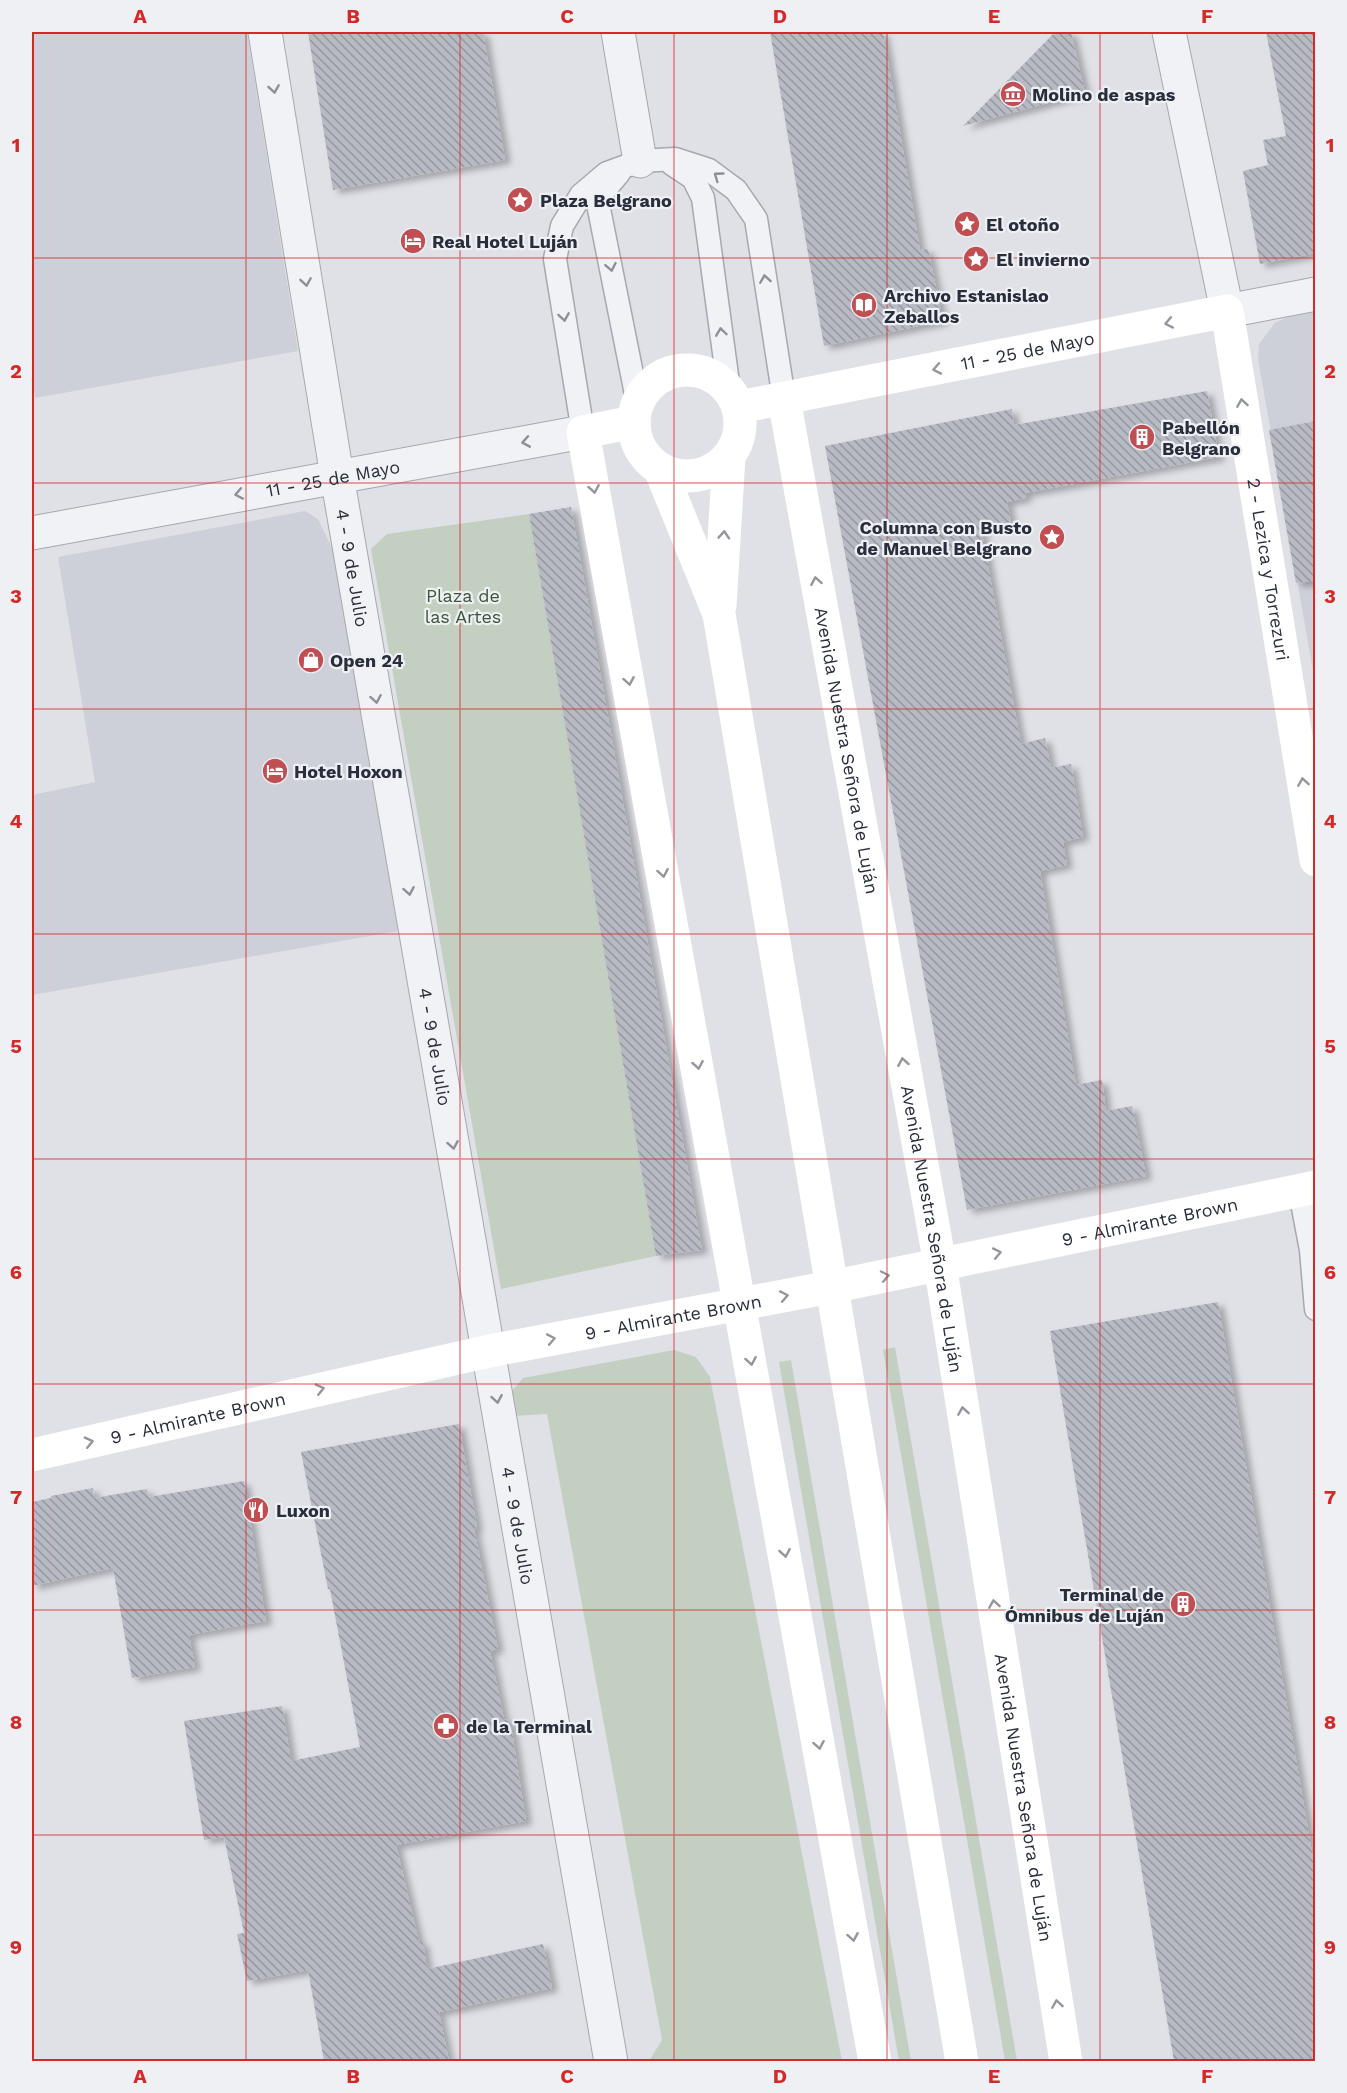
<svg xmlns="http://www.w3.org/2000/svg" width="1347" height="2093" viewBox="0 0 1347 2093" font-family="'Work Sans',sans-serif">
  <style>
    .built { fill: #cdd0d8 }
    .green { fill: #c3d0c1 }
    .building { fill: url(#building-back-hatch); filter: url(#shadow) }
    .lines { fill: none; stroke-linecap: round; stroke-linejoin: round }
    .lane-casing { stroke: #a5a8b0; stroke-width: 25 }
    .street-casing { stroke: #a5a8b0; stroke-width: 35 }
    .lane { stroke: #f1f2f5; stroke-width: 22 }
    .street { stroke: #f1f2f5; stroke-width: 33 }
    .secondary { stroke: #fff; stroke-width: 33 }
    .oneway { stroke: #8d9098 }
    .oneway2 { stroke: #94969e }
    .grid { fill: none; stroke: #d62828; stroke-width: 1.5; stroke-opacity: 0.55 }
    .labels { text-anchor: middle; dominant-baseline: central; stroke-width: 4.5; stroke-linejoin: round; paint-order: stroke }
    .poi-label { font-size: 18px; font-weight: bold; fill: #292e3c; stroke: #eef0f4; text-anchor: start }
    .street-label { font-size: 18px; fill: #292e3c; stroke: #eef0f4 }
    .park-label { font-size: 18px; fill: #3b5638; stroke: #eef0f4 }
    .neatline { fill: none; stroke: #d62828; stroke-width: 2 }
    .grid-label { font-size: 20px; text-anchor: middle; font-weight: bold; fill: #d62828 }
  </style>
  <defs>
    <pattern id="building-back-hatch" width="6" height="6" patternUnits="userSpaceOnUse" patternTransform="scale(1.5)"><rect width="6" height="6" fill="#b7bac3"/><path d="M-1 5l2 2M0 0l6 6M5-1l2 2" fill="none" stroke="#9598a0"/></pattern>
    <filter id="shadow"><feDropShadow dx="6" dy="4" stdDeviation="3" flood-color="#0004"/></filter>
  </defs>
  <rect width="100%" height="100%" fill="#dfe1e7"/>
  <!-- built -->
  <g class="built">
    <path d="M32,32H247L298,351L35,398L32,374Z"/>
    <path d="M1315,312V682L1258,359L1259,344L1275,323L1287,317Z"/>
    <path d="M305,511L318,519L333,550L398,931L32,995V795L95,782L58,557Z"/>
  </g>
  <!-- green -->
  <g class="green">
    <path d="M529,514L656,1256L501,1289L371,549L387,534Z"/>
    <path d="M895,1347L1017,2061H1005L883,1350Z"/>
    <path d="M674,1350L696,1357L710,1377L842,2061H649L662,2040L547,1414L514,1416L511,1392L523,1378Z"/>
    <path d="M791,1360L911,2061H899L779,1362Z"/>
  </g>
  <!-- building -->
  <g class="building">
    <path d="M308,32H483L505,160L333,190Z"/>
    <path d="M770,32H883L920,250L928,249L943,321L824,346Z"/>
    <path d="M1055,32H1071L1085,93L963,126Z"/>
    <path d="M1266,32H1316V253L1260,264L1243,171L1268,165L1263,140L1286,136Z"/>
    <path d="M1207,391L1219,457L1025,493L1026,498L1007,502L1011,522L981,528L1021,744L1045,738L1051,768L1071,764L1083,837L1063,842L1067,865L1040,871L1076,1085L1102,1080L1106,1111L1132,1106L1146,1176L967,1210L825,446L1012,409L1014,425Z"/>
    <path d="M1316,421V581L1296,583L1269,430Z"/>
    <path d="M571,507L702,1250L656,1256L529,514Z"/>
    <path d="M1218,1302L1316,1876V2061H1174L1050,1331Z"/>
    <path d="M459,1424L477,1528L474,1529L498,1649L490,1651L504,1720L510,1719L526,1821L396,1845L419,1942H423L427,1969L543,1944L552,1988L439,2012L449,2061H324L308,1970L247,1981L237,1934L244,1933L224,1837L204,1840L184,1721L282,1706L291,1761L360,1747L330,1589H328L301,1452Z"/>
    <path d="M244,1481L266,1621L189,1635L195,1667L132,1678L113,1568L32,1586V1502L51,1498V1496L93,1488L94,1498L147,1489L149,1497Z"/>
  </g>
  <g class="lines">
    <!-- lane casing -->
    <g class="lane-casing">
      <g id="lane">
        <path d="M672,164L693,178L703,198L729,390"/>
        <path d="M619,173L603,192L599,209L638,404"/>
        <path d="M583,432L555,259L562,226L581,195L607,173L640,161L675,159L709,170L736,190L756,219L784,399"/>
        <path d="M1300,1192L1311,1250L1316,1309"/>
      </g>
    </g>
    <!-- street casing -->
    <g class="street-casing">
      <g id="street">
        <path id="s1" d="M265,32L337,476L611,2062"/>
        <path d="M618,32L640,161"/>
        <path d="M1169,32L1227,311L1316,294"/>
        <path id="s2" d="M32,533L583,432"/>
      </g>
    </g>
    <!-- lane -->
    <use href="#lane" class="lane"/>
    <!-- street -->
    <use href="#street" class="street"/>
    <!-- secondary -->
    <g class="secondary">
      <circle cx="687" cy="423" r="53"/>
      <path id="s3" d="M784,399L940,1264L1066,2062"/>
      <path id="s4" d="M739,407L1227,311L1316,860"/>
      <path d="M634,422L583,432L875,2062"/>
      <path d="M660,469L719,614L962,2062"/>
      <path d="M720,606L729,456"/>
      <path id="s5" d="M32,1455L489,1351L831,1287L1316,1187"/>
    </g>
  </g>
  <!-- one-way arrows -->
  <defs><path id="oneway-chevron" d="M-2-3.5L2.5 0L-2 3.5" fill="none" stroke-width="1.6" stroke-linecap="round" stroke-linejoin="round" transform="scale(1.5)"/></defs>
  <g class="oneway">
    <use href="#oneway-chevron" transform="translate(274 89) rotate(81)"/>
    <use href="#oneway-chevron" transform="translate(718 176) rotate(-144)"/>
    <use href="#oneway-chevron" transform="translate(611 267) rotate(79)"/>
    <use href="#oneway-chevron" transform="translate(765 279) rotate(-99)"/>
    <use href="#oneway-chevron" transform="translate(306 282) rotate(81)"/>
    <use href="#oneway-chevron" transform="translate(564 317) rotate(81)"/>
    <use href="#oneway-chevron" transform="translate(721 332) rotate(-98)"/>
    <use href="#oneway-chevron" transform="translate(526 442) rotate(170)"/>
    <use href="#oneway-chevron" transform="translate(239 494) rotate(169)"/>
    <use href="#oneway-chevron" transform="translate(376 699) rotate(80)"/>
    <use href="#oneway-chevron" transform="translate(409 891) rotate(80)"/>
    <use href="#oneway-chevron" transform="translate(453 1145) rotate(80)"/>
    <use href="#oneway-chevron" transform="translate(497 1399) rotate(80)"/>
  </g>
  <g class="oneway2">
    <use href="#oneway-chevron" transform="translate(1169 323) rotate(169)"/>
    <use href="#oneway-chevron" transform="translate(937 369) rotate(169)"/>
    <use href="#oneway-chevron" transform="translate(1242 403) rotate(-99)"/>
    <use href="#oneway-chevron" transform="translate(594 489) rotate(80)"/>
    <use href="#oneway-chevron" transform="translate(724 535) rotate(-86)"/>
    <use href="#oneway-chevron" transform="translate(816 581) rotate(-100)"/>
    <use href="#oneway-chevron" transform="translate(629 681) rotate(80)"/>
    <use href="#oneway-chevron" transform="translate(1303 782) rotate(-99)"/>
    <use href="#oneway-chevron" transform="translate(663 873) rotate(80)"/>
    <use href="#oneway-chevron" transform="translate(903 1062) rotate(-100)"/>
    <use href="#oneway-chevron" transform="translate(698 1065) rotate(80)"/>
    <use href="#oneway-chevron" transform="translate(997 1253) rotate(-11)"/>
    <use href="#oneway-chevron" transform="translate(885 1276) rotate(-12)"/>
    <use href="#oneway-chevron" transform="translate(784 1296) rotate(-11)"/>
    <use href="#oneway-chevron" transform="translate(551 1339) rotate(-11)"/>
    <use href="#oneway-chevron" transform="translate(751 1361) rotate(80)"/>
    <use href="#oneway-chevron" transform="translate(320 1389) rotate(-13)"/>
    <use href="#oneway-chevron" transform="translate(963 1411) rotate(-99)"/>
    <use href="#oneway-chevron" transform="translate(89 1442) rotate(-13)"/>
    <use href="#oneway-chevron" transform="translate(785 1553) rotate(80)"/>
    <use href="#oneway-chevron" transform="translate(994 1604) rotate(-99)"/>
    <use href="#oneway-chevron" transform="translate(819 1745) rotate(80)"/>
    <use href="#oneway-chevron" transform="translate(853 1937) rotate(80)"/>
    <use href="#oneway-chevron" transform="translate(1057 2004) rotate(-99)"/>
  </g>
  <!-- grid -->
  <path class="grid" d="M246,32V2062M460,32V2062M674,32V2062M887,32V2062M1100,32V2062M32,258H1316M32,483H1316M32,709H1316M32,934H1316M32,1159H1316M32,1384H1316M32,1610H1316M32,1835H1316"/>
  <!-- icons -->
  <defs>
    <g id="museum-disc" transform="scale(1.35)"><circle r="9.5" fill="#c04f54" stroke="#eef0f4"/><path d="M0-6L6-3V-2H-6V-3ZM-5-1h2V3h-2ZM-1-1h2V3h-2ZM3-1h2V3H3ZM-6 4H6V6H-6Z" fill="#fff"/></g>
    <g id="sight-disc" transform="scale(1.35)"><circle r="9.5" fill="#c04f54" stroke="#eef0f4"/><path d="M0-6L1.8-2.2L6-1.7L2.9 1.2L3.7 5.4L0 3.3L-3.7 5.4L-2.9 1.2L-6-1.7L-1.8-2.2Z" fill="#fff"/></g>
    <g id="hotel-disc" transform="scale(1.35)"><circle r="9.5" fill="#c04f54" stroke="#eef0f4"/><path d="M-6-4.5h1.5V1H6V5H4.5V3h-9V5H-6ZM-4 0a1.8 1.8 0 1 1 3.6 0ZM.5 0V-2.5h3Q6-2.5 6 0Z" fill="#fff"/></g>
    <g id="library-disc" transform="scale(1.35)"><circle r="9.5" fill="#c04f54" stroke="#eef0f4"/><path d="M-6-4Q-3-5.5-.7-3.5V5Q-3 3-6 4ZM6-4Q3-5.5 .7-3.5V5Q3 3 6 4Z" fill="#fff"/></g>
    <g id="building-disc" transform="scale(1.35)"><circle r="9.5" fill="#c04f54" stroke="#eef0f4"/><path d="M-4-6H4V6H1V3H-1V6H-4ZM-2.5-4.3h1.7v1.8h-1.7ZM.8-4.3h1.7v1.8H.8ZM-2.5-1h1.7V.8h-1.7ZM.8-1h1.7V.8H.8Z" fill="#fff"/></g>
    <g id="shop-disc" transform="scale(1.35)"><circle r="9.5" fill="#c04f54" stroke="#eef0f4"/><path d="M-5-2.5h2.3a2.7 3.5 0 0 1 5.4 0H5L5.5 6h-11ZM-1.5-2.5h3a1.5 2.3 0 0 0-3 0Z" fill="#fff"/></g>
    <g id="restaurant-disc" transform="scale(1.35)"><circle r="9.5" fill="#c04f54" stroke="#eef0f4"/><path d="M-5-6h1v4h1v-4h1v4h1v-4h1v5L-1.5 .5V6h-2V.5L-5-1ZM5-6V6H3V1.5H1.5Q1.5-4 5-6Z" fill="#fff"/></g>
    <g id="pharmacy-disc" transform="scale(1.35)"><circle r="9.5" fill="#c04f54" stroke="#eef0f4"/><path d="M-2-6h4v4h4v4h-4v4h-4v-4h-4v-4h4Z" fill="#fff"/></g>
  </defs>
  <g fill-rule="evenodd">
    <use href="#museum-disc" x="1013" y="94"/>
    <use href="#sight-disc" x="520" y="200"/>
    <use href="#sight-disc" x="967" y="224"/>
    <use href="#hotel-disc" x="413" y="241"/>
    <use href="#sight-disc" x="976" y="259"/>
    <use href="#library-disc" x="864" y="305"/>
    <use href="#building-disc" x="1142" y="437"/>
    <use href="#sight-disc" x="1052" y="537"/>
    <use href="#shop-disc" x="311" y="660"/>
    <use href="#hotel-disc" x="275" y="771"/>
    <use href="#restaurant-disc" x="256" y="1510"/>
    <use href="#building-disc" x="1183" y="1604"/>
    <use href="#pharmacy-disc" x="446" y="1726"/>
  </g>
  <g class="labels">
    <!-- poi labels -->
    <g class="poi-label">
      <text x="1032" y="94">Molino de aspas</text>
      <text x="540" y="200">Plaza Belgrano</text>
      <text x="986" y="224">El otoño</text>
      <text x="432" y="241">Real Hotel Luján</text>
      <text x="996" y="259">El invierno</text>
      <text x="884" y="295">Archivo Estanislao<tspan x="884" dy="21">Zeballos</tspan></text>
      <text x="1162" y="427">Pabellón<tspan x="1162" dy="21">Belgrano</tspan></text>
      <text x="1032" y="527" text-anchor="end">Columna con Busto<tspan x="1032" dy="21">de Manuel Belgrano</tspan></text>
      <text x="330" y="660">Open 24</text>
      <text x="294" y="771">Hotel Hoxon</text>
      <text x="276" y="1510">Luxon</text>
      <text x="1164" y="1594" text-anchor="end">Terminal de<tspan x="1164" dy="21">Ómnibus de Luján</tspan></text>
      <text x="466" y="1726">de la Terminal</text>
    </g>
    <!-- street labels -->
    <g class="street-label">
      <text stroke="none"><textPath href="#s4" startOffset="294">11 - 25 de Mayo</textPath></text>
      <text stroke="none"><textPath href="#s2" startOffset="306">11 - 25 de Mayo</textPath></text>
      <text stroke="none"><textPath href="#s1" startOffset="543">4 - 9 de Julio</textPath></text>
      <text stroke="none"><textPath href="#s4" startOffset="759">2 - Lezica y Torrezuri</textPath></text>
      <text stroke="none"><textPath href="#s3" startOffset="357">Avenida Nuestra Señora de Luján</textPath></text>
      <text stroke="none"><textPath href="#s1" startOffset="1029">4 - 9 de Julio</textPath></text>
      <text stroke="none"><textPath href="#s5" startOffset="1142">9 - Almirante Brown</textPath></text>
      <text stroke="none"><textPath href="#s3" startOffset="843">Avenida Nuestra Señora de Luján</textPath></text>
      <text stroke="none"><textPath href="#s5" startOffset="656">9 - Almirante Brown</textPath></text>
      <text stroke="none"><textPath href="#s5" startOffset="170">9 - Almirante Brown</textPath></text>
      <text stroke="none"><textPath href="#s1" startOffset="1515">4 - 9 de Julio</textPath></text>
      <text stroke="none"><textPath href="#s3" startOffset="1419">Avenida Nuestra Señora de Luján</textPath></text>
    </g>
    <!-- park labels -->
    <g class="park-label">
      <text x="463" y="595">Plaza de<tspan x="463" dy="21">las Artes</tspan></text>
    </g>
  </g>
  <!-- border -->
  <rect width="1347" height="2093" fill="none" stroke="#eef0f4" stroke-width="66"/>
  <rect x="33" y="33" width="1281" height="2027" class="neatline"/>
  <g class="grid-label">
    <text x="140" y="23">A</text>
    <text x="353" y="23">B</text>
    <text x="567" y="23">C</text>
    <text x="780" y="23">D</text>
    <text x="994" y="23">E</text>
    <text x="1207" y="23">F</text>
    <text x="16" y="152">1</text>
    <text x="1330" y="152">1</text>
    <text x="16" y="378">2</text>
    <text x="1330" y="378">2</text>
    <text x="16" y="603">3</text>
    <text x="1330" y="603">3</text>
    <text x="16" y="828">4</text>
    <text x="1330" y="828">4</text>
    <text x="16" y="1053">5</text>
    <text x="1330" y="1053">5</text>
    <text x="16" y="1279">6</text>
    <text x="1330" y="1279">6</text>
    <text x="16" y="1504">7</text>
    <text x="1330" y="1504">7</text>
    <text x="16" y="1729">8</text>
    <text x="1330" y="1729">8</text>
    <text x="16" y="1954">9</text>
    <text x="1330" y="1954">9</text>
    <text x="140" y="2083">A</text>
    <text x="353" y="2083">B</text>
    <text x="567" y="2083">C</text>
    <text x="780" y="2083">D</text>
    <text x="994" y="2083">E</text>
    <text x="1207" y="2083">F</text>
  </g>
</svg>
